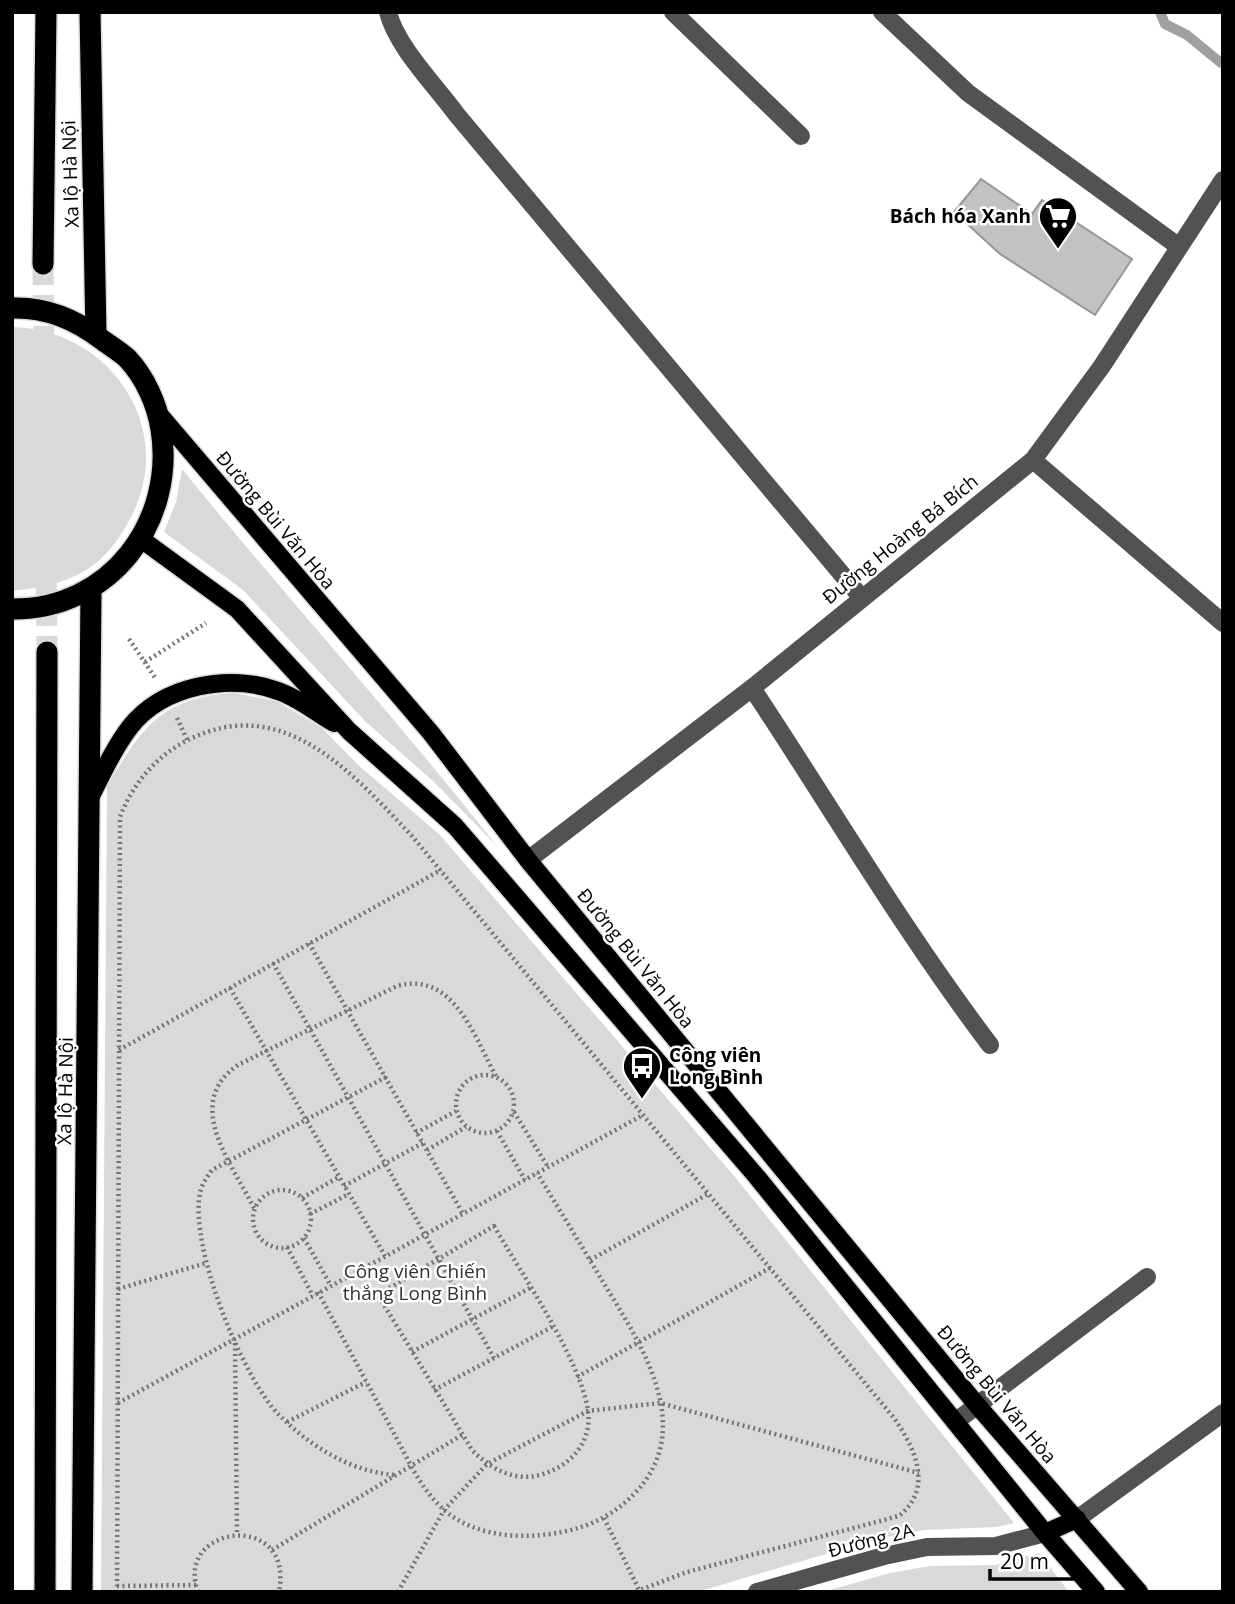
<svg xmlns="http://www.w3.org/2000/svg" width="1235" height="1604" viewBox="0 0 1235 1604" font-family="'Open Sans',sans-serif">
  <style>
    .green { fill: #d9d9d9 }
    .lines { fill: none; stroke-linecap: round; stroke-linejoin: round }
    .stream { stroke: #a0a0a0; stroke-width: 10 }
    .building { fill: #c2c2c2; stroke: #969696; stroke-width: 2 }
    .highway-tunnel { stroke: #d9d9d9; stroke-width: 21; stroke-dasharray: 21 10; stroke-linecap: butt }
    .major-casing { stroke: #dbdbdb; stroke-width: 21 }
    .highway-casing { stroke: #dbdbdb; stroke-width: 24 }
    .path { stroke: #747474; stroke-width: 4.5; stroke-dasharray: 2 3.5; stroke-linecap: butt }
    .minor { stroke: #525252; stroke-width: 18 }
    .major { stroke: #000; stroke-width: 18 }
    .highway { stroke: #000; stroke-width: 21 }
    .labels { text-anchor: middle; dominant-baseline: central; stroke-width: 5; stroke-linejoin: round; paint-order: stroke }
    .street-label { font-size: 19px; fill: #000; stroke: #fff }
    .poi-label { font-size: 19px; font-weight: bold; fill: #000; stroke: #fff; text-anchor: end }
    .park-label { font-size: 19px; fill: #303030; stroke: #fff }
  </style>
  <rect width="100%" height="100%" fill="#fff"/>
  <!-- green -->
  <g class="green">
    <path d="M12,327C108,329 177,425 132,515C122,535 108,556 89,568C65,584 39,588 12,591Z"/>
    <path d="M182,469C285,596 395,717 497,846L433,781L365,721L243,590L164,532L176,502Z"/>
    <path d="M234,693L276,701L321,727L358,765L439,834L735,1177L1014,1523L997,1527L924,1530L877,1539L697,1592H101L107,786C143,727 160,698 234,693Z"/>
    <path d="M1039,1553L1069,1592H823L890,1573L930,1566L996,1565Z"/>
  </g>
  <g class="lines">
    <!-- stream -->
    <path class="stream" d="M1160,12L1165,24L1187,35L1221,63"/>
  </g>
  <!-- building -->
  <path class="building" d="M981,179L1032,214L1042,200L1132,259L1095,315L1000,254L954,212Z"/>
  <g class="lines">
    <!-- highway-tunnel -->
    <path class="highway-tunnel" d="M43,264L47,652"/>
    <!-- major casing -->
    <g class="major-casing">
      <g id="major">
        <path d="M158,413L431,733L528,860L977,1405L1139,1592"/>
        <path d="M141,539L237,609L349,731L455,826L757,1177L1045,1533L1096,1592"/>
        <path d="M90,798C102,774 114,748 130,727C163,685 230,673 278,691C299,698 316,713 334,723"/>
        <path d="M1045,1533L1077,1519"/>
      </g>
    </g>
    <!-- highway casing -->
    <g class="highway-casing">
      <g id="highway">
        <path d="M90,12L96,335"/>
        <path d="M43,264L46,12"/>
        <path d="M12,308C45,307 75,319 101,339C109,345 119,351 127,358C145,377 157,404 161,429C176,522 110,610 12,609"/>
        <path d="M45,1592L47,652"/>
        <path d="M82,1592L91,590"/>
      </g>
    </g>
    <!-- path -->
    <g class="path">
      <path d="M129,639L156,679"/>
      <path d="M145,662L206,623"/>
      <path d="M177,718L187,740"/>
      <path d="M309,943L463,1214"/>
      <path d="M273,963L494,1358"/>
      <path d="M230,988L385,1256"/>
      <path d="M119,1050L441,870"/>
      <circle cx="485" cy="1104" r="29"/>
      <path d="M386,1077L212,1170C207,1177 202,1184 200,1193C189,1246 242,1377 279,1415C310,1446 351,1472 395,1475"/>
      <path d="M514,1112L548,1167"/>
      <path d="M497,1131L525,1180"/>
      <path d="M416,1133L456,1111"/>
      <path d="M427,1150L466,1127"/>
      <path d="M344,1186L423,1143"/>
      <circle cx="282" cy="1219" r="29"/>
      <path d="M302,1198L339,1177"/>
      <path d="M254,1208C232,1164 182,1103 238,1065L397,986C454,970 475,1039 497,1078"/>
      <path d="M310,1214L349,1194"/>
      <path d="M494,1226C521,1273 581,1360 588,1411C592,1441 572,1465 543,1474C515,1483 491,1469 472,1450L378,1295Z"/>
      <path d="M304,1238L331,1286"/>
      <path d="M287,1247L313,1296"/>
      <path d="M590,1260L708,1194"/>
      <path d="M118,1289L206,1263"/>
      <path d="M318,1292C343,1338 367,1383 391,1428C406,1455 419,1487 442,1508C473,1537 522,1540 562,1532C591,1526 614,1515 635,1493C699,1426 638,1340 600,1277C579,1242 558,1207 537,1173"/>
      <path d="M235,1343L237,1535"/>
      <path d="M412,1352L530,1288"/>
      <path d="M577,1377L770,1268"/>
      <path d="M434,1390L552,1327"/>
      <path d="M118,1403L643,1115"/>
      <path d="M287,1422L366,1382"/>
      <path d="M604,1518L639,1590"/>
      <path d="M272,1550L462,1435"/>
      <path d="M117,1586L196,1585"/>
      <path d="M117,1592L120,817C133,783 157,755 190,739C284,693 353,774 412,836L894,1418C915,1448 934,1488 899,1516L687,1572L635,1592"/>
      <path d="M198,1592C173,1525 295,1509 279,1592"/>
      <path d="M398,1592L444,1510L487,1464L588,1411L660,1403L919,1473"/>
    </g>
    <!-- minor -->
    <g class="minor">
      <path d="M388,12C396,46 436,86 457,115L861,597"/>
      <path d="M673,12L801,136"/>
      <path d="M882,12L968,93L1178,246"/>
      <path d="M1033,460L1223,623"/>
      <path d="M752,688C831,807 903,930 990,1045"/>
      <path d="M528,860L752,688L1033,460L1102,366L1223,180"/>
      <path d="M955,1422L1147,1277"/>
      <path d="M1077,1519L1223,1413"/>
      <path d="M757,1592L884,1556L927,1547L996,1546L1045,1533"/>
    </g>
    <!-- major -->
    <use href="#major" class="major"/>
    <!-- highway -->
    <use href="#highway" class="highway"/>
  </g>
  <!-- icons -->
  <defs>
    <g id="supermarket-pin" transform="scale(2.0125)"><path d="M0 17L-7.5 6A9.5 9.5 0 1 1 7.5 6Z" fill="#000" stroke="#fff"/><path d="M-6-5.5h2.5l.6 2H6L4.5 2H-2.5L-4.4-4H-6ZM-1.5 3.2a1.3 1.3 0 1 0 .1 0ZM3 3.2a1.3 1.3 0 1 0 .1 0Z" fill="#fff"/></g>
    <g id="bus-pin" transform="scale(2.0125)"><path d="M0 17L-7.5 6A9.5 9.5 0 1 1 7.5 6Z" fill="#000" stroke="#fff"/><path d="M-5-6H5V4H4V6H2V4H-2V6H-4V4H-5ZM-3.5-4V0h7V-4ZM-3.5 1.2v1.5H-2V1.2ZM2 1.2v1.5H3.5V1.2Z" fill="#fff"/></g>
  </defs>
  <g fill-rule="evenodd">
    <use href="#supermarket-pin" x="1058" y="216"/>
    <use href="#bus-pin" x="642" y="1066"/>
  </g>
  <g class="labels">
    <!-- street labels -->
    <g class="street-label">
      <text transform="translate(70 174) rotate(-92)">Xa lộ Hà Nội</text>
      <text transform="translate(276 520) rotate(50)">Đường Bùi Văn Hòa</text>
      <text transform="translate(900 539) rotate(-39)">Đường Hoàng Bá Bích</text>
      <text transform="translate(636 958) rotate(51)">Đường Bùi Văn Hòa</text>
      <text transform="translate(65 1091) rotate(-89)">Xa lộ Hà Nội</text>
      <text transform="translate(997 1394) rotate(50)">Đường Bùi Văn Hòa</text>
      <text transform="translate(871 1540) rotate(-14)">Đường 2A</text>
    </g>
    <!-- poi labels -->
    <g class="poi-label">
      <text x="1031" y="216">Bách hóa Xanh</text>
      <text x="669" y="1055" text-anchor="start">Công viên<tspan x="669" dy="22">Long Bình</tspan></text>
    </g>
    <!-- park labels -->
    <g class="park-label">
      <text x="415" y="1271">Công viên Chiến<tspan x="415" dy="22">thắng Long Bình</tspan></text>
    </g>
  </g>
  <!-- border -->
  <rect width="1235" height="1604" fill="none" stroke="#000000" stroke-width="28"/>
  <!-- scale -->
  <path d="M990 1569v10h94v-10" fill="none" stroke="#000000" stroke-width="3.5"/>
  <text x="1000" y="1569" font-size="21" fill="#000000" stroke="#ffffff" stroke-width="5" paint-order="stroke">20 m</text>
</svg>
